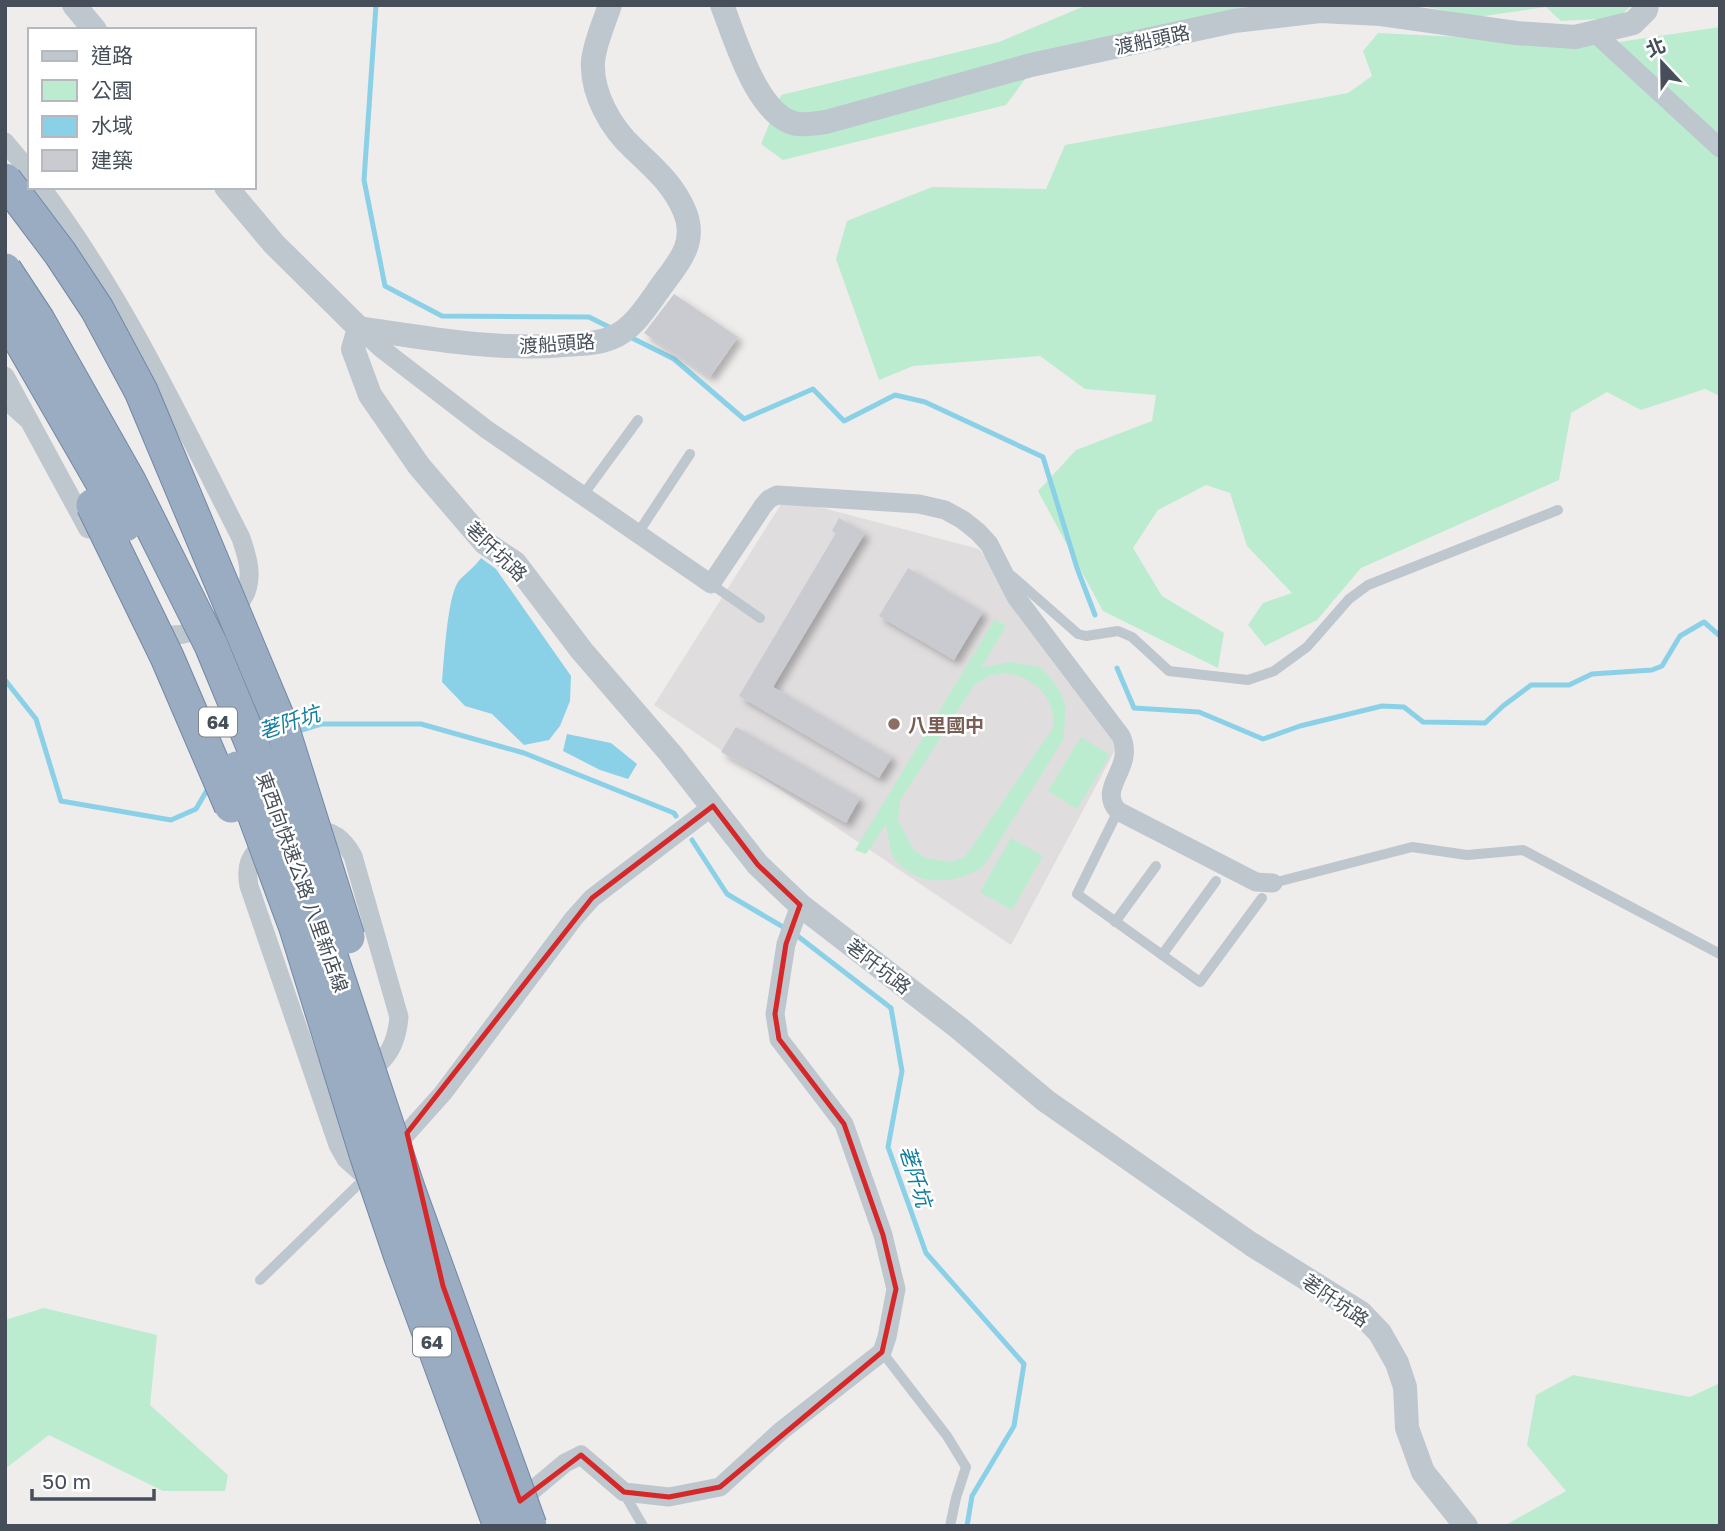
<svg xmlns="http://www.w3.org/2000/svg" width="1725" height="1531" viewBox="0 0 1725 1531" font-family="'Golos Text','Noto Sans TC',sans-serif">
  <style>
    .education { fill: #e0ddde }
    .green { fill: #bbecd0; fill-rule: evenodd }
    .water { fill: #8ad1e7 }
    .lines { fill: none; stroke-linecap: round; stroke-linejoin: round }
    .stream { stroke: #8ad1e7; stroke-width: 5 }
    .building { fill: #cacbd1; filter: url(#shadow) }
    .service { stroke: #bec6ce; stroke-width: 10 }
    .minor { stroke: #bec6ce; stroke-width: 19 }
    .tertiary { stroke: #bec6ce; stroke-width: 24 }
    .trunk-bridge-casing { stroke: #7188a5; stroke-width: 35; stroke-linecap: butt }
    .trunk-bridge { stroke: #9aacc2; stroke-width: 33 }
    .marked { fill: none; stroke: #d62828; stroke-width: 5; stroke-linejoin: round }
    .education-dot { fill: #8d6e63; stroke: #fff; stroke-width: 2.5 }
    .labels { text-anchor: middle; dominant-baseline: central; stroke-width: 5; stroke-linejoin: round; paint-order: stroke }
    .shield { fill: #fff; stroke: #7e848b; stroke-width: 2 }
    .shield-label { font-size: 18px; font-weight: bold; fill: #464f59 }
    .street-label { font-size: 19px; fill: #464f59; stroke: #fff }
    .education-label { font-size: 19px; font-weight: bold; fill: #785e54; stroke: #fff; text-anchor: start }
    .water-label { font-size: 21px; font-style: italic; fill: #127d9f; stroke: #fff }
  </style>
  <defs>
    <filter id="shadow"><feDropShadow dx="5" dy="5" stdDeviation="3.5" flood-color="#0004"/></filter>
  </defs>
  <rect width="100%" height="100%" fill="#efecec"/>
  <!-- education -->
  <path class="education" d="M785,498L979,549L1119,743L1011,945L654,705Z"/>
  <!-- green -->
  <g class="green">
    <path d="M1087,5H1291L1045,52L1006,105L783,160L761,144L781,95L999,42Z"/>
    <path d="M1417,5H1632L1618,18L1561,21L1546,7L1477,17Z"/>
    <path d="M1720,27V396L1705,389L1641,410L1607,392L1571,413L1559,480L1361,568L1317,620L1265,646L1248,625L1263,603L1292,593L1247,546L1230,493L1206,485L1158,510L1133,548L1162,596L1224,633L1218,668L1103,611L1038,491L1076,450L1152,421L1156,395L1085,389L1040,356L913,366L879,380L836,259L847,221L932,187L1046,189L1065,145L1348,93L1372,76L1363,51L1378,33L1605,44Z"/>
    <path d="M995,619L1006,626L981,668L1010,662L1040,667L1051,678L1061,693L1066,709L1063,740L983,867C959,881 928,888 905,869C901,865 896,862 893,857C889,847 889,835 886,824L866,854L855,850ZM1003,673C1034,676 1056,696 1053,728L965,857L952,862L936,860L924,857L913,849L898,820L900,801L974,685L989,676Z"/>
    <path d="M1081,737L1110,755L1077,809L1048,791Z"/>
    <path d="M1011,838L1043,856L1012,910L980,892Z"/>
    <path d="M44,1308L157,1335L150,1405L228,1475L225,1491H163L49,1435L5,1469V1320Z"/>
    <path d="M1573,1375L1690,1397L1720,1383V1526H1504L1566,1491L1527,1445L1536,1395Z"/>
  </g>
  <!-- water -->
  <g class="water">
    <path d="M481,558L496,569L571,676L570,701L560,726L549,740L524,745L492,714L465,706L442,682C444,661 447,599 458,582C462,576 475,567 481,558Z"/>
    <path d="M567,734L611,743L637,764L628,779L600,770L563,751Z"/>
  </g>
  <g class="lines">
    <!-- stream -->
    <g class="stream">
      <path d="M376,5L364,180L385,286L442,316L589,317L613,329"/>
      <path d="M628,336L674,359L744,419L813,389L844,421L895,395L925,402L1043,457L1077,568L1095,615"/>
      <path d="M1117,668L1134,708L1199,712L1263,739L1300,726L1382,706L1404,707L1423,722L1485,723L1503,706L1531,685H1569L1592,674L1652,670L1662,666L1680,636L1704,622L1720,636"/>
      <path d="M5,680L36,719L61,801L171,820L196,809L210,785"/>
      <path d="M295,732L321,724H421L524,753L674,813L676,816"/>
      <path d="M692,840L727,894L795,934L891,1008L902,1071L888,1147L926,1253L1024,1364L1014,1426L972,1496L967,1526"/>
    </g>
  </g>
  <!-- building -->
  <g class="building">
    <path d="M674,294L738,337L710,377L644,333Z"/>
    <path d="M839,518L865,533L773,687L892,757L879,778L739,696L836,533L832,531Z"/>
    <path d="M908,568L983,612L954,660L879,616Z"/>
    <path d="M736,727L860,798L846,823L721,752Z"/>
  </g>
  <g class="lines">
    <!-- service -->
    <g class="service">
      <path d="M5,405L24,422"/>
      <path d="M583,495L638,420"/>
      <path d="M638,533L690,454"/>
      <path d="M1012,576L1078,634L1086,636L1118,631L1132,637L1169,671L1248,680L1274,671L1307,647L1349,599L1368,585L1558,510"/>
      <path d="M711,584L760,618"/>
      <path d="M1118,811L1077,894L1200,982L1262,898"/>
      <path d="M1273,883L1412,847L1467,855L1523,850L1720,954"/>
      <path d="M1115,922L1156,866"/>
      <path d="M1162,955L1216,881"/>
      <path d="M260,1280L366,1177"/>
      <path d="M882,1352L947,1436L966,1467L956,1498L950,1526"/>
      <path d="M624,1493L643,1526"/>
    </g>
    <!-- minor -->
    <g class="minor">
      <path d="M1595,33L1720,148"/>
      <path d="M5,142L30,172"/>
      <path d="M41,187C123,296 180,418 241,538C247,556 253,574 246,592C237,614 194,636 171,635C165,635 156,632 150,630"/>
      <path d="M359,328L382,349L486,429L711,584L763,506L769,499L777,495L919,504L945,510L963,520L978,532L989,544L1016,597L1121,736C1136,768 1096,787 1118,811L1256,882L1273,883"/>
      <path d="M5,376L88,529"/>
      <path d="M308,832C329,827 343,838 353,856L399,1017C394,1072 363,1072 318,1086"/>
      <path d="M272,842C251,850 245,865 249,886L338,1145L346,1159L366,1177L370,1173"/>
      <path d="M391,1151L443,1093L574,918L592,898L713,806"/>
      <path d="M516,1504L565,1463L581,1455L624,1492L669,1497L720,1487L781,1431L882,1352L887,1337L896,1289L883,1235L844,1124L779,1039L775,1014L786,944L800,905"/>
    </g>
    <!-- tertiary -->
    <g class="tertiary">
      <path d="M74,5L95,30"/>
      <path d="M722,5C735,38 758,119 798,124C807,125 817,123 826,122L1031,65L1234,21L1320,11L1381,14L1516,33L1575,37L1633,23L1646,10L1647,5"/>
      <path d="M226,187L274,244L359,328L353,349L370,395L419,466L485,543L515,563L582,651L670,753L758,865L800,905L959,1028L1046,1101L1251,1244L1361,1313L1380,1333L1397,1363L1405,1387L1407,1428L1423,1472L1466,1526"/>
      <path d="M359,328C427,338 496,351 564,345C579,344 597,344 611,338C635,329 650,301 665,281C682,259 697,239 684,210C673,184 654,168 634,149C611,128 591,93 593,61C595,42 604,23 610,5"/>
    </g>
    <!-- trunk-bridge casing -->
    <g class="trunk-bridge-casing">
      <g id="trunk-bridge">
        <path d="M5,180L60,253L97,309L141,391L283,730L348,937"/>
        <path d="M5,270L38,320L129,481L211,645L264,773L319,920L409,1191L530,1526"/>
        <path d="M5,314L109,494L125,525"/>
        <path d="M93,505L167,657L231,806"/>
        <path d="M237,768L296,928L367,1157L401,1257L500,1526"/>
      </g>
    </g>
    <!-- trunk-bridge -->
    <use href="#trunk-bridge" class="trunk-bridge"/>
  </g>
  <!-- marked area -->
  <path class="marked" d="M713,806L758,865L800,905L786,944L775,1014L779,1039L844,1124L883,1235L896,1289L882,1352L720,1487L669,1497L624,1492L581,1455L520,1501L443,1286L407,1133L592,898Z"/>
  <!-- markers -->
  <circle class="education-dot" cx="894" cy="724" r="7"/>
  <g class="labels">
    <!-- shield labels -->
    <g class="shield">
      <rect x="199" y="707.5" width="38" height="29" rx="5"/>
      <rect x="413" y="1327.5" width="38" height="29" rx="5"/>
    </g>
    <g class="shield-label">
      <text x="218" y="722">64</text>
      <text x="432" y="1342">64</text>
    </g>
    <!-- street labels -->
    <g class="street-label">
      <text transform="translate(1152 39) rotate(-12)">渡船頭路</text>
      <text transform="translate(557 343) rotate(-4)">渡船頭路</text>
      <text transform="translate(497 551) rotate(44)">荖阡坑路</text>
      <text transform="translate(303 882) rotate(70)">東西向快速公路 八里新店線</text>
      <text transform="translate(879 966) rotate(38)">荖阡坑路</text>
      <text transform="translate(1336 1300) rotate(35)">荖阡坑路</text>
    </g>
    <!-- education labels -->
    <g class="education-label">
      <text x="908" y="724">八里國中</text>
    </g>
    <!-- water labels -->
    <g class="water-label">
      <text transform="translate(289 722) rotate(-18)">荖阡坑</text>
      <text transform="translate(916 1176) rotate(73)">荖阡坑</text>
    </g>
  </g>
  <!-- border -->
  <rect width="1725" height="1531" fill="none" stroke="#464f59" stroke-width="14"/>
  <!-- legend -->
  <rect x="28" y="28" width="228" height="161" fill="#ffffff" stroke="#b5b9bd" stroke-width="2"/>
  <rect x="42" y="51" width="35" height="10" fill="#bec6ce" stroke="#b5b9bd" stroke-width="2"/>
  <text x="91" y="63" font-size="21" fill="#464f59">道路</text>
  <rect x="42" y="80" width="35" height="21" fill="#bbecd0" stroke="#b5b9bd" stroke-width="2"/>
  <text x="91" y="98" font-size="21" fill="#464f59">公園</text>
  <rect x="42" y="116" width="35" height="21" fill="#8ad1e7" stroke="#b5b9bd" stroke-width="2"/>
  <text x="91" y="133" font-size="21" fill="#464f59">水域</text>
  <rect x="42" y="150" width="35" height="21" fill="#cacbd1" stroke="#b5b9bd" stroke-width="2"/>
  <text x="91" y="168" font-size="21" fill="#464f59">建築</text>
  <!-- north arrow -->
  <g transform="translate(1662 63) rotate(338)" stroke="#ffffff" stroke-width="5" paint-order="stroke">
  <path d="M0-5L12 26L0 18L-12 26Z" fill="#464f59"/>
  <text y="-10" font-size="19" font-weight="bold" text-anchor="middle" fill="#464f59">北</text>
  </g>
  <!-- scale -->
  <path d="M32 1489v10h122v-10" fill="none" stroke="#464f59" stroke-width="3.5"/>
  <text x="42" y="1489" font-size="21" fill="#464f59" stroke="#ffffff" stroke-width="5" paint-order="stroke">50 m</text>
</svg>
